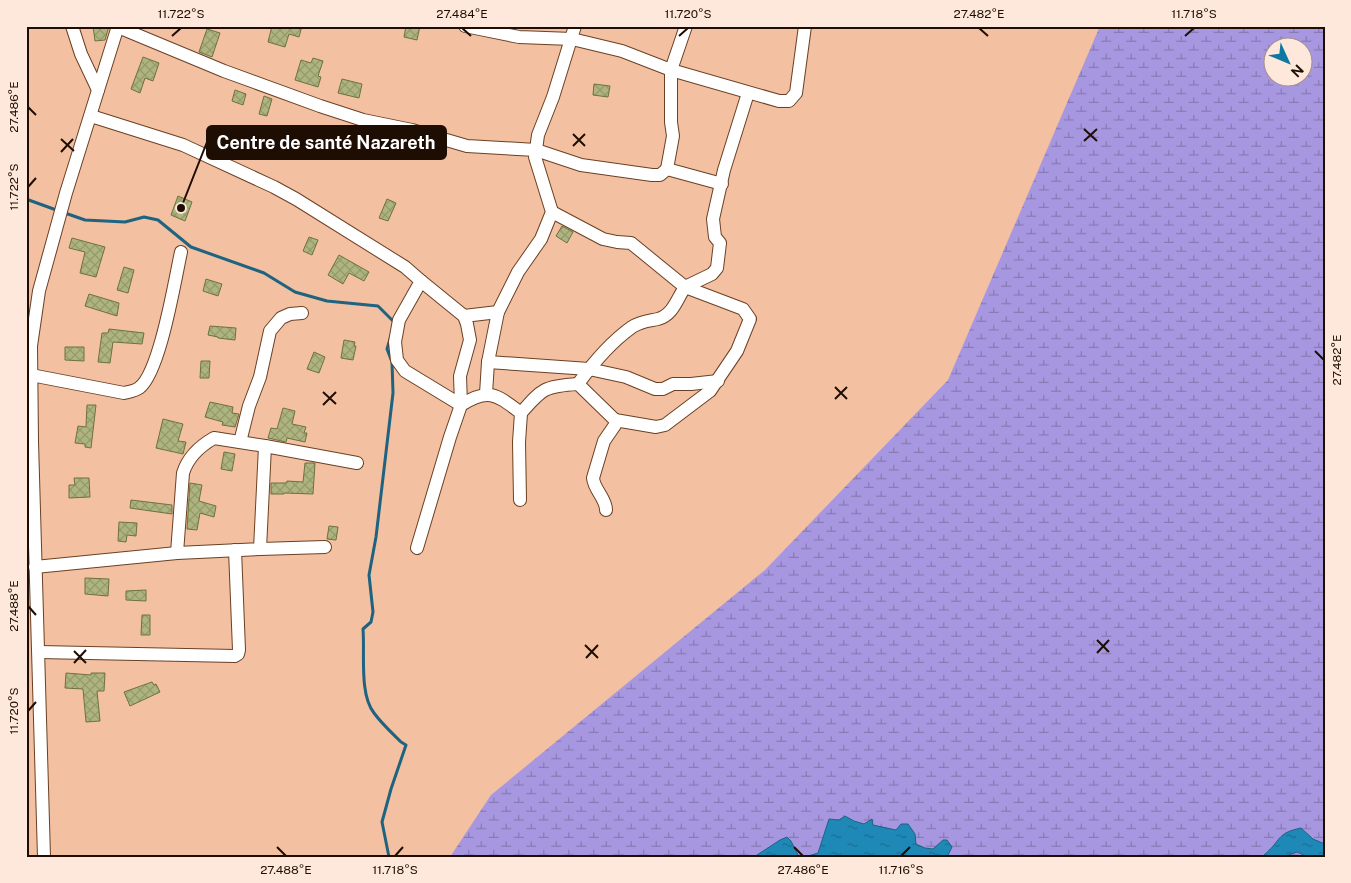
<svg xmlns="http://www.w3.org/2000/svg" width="1351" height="883" viewBox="0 0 1351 883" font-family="'Public Sans',sans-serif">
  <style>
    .wetland { fill: url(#wetland-marsh); fill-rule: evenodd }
    .water { fill: url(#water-ripples); stroke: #1e6380 }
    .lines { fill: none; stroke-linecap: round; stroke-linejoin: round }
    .stream { stroke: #1e6380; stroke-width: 3 }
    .building { fill: url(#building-cross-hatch); stroke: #6d723f }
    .minor-casing { stroke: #6a4024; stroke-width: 14 }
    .minor { stroke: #fff; stroke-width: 12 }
    .ticks { fill: none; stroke: #1e0d03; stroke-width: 2 }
    .leader { fill: none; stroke: #1e0d03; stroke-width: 2 }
    .callout-dot { fill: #1e0d03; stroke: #fde8db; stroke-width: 2 }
    .callout { fill: #1e0d03; stroke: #1e0d03; stroke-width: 2 }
    .callout-label { font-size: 18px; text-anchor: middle; font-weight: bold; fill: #fff }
    .neatline { fill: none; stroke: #1e0d03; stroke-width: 2 }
    .ticks-label { font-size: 12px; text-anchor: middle; fill: #1e0d03 }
  </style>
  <defs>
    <pattern id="wetland-marsh" width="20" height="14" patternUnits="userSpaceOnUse" patternTransform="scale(1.25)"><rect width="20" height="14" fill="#a797e1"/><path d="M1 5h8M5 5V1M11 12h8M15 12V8" fill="none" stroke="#877ab4"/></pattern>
    <pattern id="water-ripples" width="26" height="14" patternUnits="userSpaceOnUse" patternTransform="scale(1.25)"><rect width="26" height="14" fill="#1e88b6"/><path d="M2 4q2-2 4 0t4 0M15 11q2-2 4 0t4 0" fill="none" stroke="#1a6e92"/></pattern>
    <pattern id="building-cross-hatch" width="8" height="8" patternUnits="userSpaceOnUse" patternTransform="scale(1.25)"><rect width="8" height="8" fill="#aeb47f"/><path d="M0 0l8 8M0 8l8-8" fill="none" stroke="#959a6c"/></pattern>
  </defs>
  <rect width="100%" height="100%" fill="#f3c0a1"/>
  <!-- wetland -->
  <path class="wetland" d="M1100,26H1325V857H450L491,795L765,570L948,380ZM1274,48H1304V78H1274Z"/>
  <!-- water -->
  <g class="water">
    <path d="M845,816L854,821L864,824L872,819L873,825L896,830L901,824H908L915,834L916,844L925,848L933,849L943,840H947L952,847L947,857H805L818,853L829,819L839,820Z"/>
    <path d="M1301,828L1313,839L1325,844V857H1308L1297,852L1283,857H1264V855C1281,841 1276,833 1301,828Z"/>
    <path d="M787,837L791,841L799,857H754L780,840Z"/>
  </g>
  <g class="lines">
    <!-- stream -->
    <g class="stream">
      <path d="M26,199L59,211"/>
      <path d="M65,213L85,220L125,222L144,217L158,220L191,247L264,273L295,292L327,301L378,306L395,323"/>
      <path d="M389,857L382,822L391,789L406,745L401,742C392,733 382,724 374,713C359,694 365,653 363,629L371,622L373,612L369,575L376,537L393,393L392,362L387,349L390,339"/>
    </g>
  </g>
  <!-- building -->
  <g class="building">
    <path d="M93,26H109L105,40L95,41Z"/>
    <path d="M272,26H302L299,37L289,34L285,47L268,42Z"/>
    <path d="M406,26H420L417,40L404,37Z"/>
    <path d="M207,29L220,33L212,57L199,52Z"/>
    <path d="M143,57L159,63L153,81L145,78L140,93L131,89Z"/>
    <path d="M313,58L323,61L318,76L321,77L318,87L295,80L301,60L311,63Z"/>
    <path d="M342,79L362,84L359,98L338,93Z"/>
    <path d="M594,84L610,86L608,97L593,95Z"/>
    <path d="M235,90L246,94L243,105L232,101Z"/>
    <path d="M264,96L272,99L267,116L259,114Z"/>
    <path d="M178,196L192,202L185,221L171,215Z"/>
    <path d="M387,199L396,203L388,221L379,218Z"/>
    <path d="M562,226L573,232L567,243L556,236Z"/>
    <path d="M309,237L318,240L312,255L303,251Z"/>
    <path d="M72,238L105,247L96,277L80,273L85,252L69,248Z"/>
    <path d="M339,255L369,272L364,281L349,273L343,284L328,275Z"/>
    <path d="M124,267L134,270L128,293L117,290Z"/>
    <path d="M206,279L222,284L218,296L203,291Z"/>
    <path d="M89,294L119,303L117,316L85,306Z"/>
    <path d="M210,326L236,328L235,340L218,338V337L208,335Z"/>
    <path d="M109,329L144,333L142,344L113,342L110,363L98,362L102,333H108Z"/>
    <path d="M344,340L355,342L354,346H356L353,360L341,358Z"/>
    <path d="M65,347H84V361L65,360Z"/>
    <path d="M314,352L325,357L319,373L307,369Z"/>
    <path d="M201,361H210L209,378H200Z"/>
    <path d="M210,402L233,407L232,413L239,414L235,427L222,425L223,422L205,417Z"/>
    <path d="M87,405H96L91,448L85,447V444L75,443L78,426L86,427Z"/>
    <path d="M283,408L295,411L292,424L306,427L304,433H307L305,442L287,438L286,442L268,438L271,428L277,429Z"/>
    <path d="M163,419L183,424L178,441L186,442L183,454L156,448Z"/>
    <path d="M224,452L235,454L232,471L221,469Z"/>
    <path d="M305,463H315L313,494L284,493V494H271V483H286L287,481L303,482Z"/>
    <path d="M74,478H89L90,497L69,498V485H75Z"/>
    <path d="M190,483L202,485L199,501L216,506L214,517L200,513L197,530L187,529Z"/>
    <path d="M131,500L172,505V514L130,508Z"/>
    <path d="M119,522L137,523L136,536L127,535L126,542L118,541Z"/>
    <path d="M329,526L338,527L336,540L327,539Z"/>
    <path d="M85,578L109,579L108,596L85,594Z"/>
    <path d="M146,590V601L126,600V591Z"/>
    <path d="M142,615H150V635H141Z"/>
    <path d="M66,673L91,675V673H105L104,691H97L100,721L86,722L83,689L65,688Z"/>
    <path d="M152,682L154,685L156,684L160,692L130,706L124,692Z"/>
  </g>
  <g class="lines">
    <!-- minor casing -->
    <g class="minor-casing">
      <g id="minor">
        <path d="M72,26L81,54L98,90"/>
        <path d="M465,26L519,37L572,39L622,51L671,70L779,101H789L796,93L805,26"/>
        <path d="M575,26L553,97L538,135L536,150L581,165L652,175H660L667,169L722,184"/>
        <path d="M118,27L224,71L320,106L363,120L412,130L467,146L536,150L535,157L552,212L541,239L518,272L498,312L488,362L486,394"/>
        <path d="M91,116L183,145L274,187L296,199L405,267L421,281L399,320L395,342L397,360L405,371L461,405C489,387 497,395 521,413L519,442L520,500"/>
        <path d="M667,169L673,136L671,122V70L686,26"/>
        <path d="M552,212L603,239L617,242L631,243L685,287L712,274L717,268L720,243L715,237L713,219L724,170L748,93"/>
        <path d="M464,316L498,312"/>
        <path d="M488,362L589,369L626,377L655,389H663L673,384H691L718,381"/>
        <path d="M31,375L124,393C128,392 135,391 139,388C160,373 175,279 181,252"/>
        <path d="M578,384C593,363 611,342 632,327C641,321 648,321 658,319C673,315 677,299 685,287L743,309L750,319L737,351L710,391L665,425L656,427L615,420"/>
        <path d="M521,413C542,389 544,386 578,384L615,420V425L604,441L593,478C594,490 606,498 606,510"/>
        <path d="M240,442L249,406L260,377L270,331L281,318L290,314L302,313"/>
        <path d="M417,548L450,437L461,405L460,376L470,340L467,324L464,316L421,281"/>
        <path d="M260,549L325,547"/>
        <path d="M177,553L183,473C188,457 200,446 214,438L265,446"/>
        <path d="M35,567L177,553L260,549L265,446L357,463"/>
        <path d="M39,652L235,656L238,654L239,650L235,550"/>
        <path d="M44,857L32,442L31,346L39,291L66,193L118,26"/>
      </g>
    </g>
    <!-- minor -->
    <use href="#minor" class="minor"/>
  </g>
  <!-- ticks -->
  <path class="ticks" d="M462,28L471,36M979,28L988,36M172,36L181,28M679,36L688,28M1185,36L1194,28M28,107L36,115M1084,129L1097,141M573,134L585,146M61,139L74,151M1084,141L1097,129M573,146L585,134M61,152L73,139M28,187L36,178M1315,351L1324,360M835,387L847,399M323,392L336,404M835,399L847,387M323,405L336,392M28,606L36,615M1097,640L1109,652M585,645L598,658M74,651L86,663M1097,653L1109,640M586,658L598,645M74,663L86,650M28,711L36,702M277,847L286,856M794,847L803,856M395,856L403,847M901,856L910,847"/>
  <!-- callouts -->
  <path class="leader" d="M181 208L207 142"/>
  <circle class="callout-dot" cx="181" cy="208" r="5"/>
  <rect class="callout" x="207" y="126" width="239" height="33" rx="5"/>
  <g class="callout-label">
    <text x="326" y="149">Centre de santé Nazareth</text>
  </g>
  <!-- border -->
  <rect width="1351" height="883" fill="none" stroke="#fde8db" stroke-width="55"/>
  <!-- north arrow -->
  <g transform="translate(1288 62) rotate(134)"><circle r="24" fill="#fde8db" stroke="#a49085"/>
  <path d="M0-4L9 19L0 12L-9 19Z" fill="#0e77a2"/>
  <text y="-8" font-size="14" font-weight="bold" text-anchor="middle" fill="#1e0d03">N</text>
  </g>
  <rect x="28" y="28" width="1296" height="828" class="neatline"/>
  <g class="ticks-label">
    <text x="181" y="18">11.722°S</text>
    <text x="462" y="18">27.484°E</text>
    <text x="688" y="18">11.720°S</text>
    <text x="979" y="18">27.482°E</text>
    <text x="1194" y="18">11.718°S</text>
    <text transform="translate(14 107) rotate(-90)" y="4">27.486°E</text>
    <text transform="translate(14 187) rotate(-90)" y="4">11.722°S</text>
    <text transform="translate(1337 360) rotate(-90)" y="4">27.482°E</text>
    <text transform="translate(14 606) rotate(-90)" y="4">27.488°E</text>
    <text transform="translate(14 711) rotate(-90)" y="4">11.720°S</text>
    <text x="286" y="874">27.488°E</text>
    <text x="395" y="874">11.718°S</text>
    <text x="803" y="874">27.486°E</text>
    <text x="901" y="874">11.716°S</text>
  </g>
</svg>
